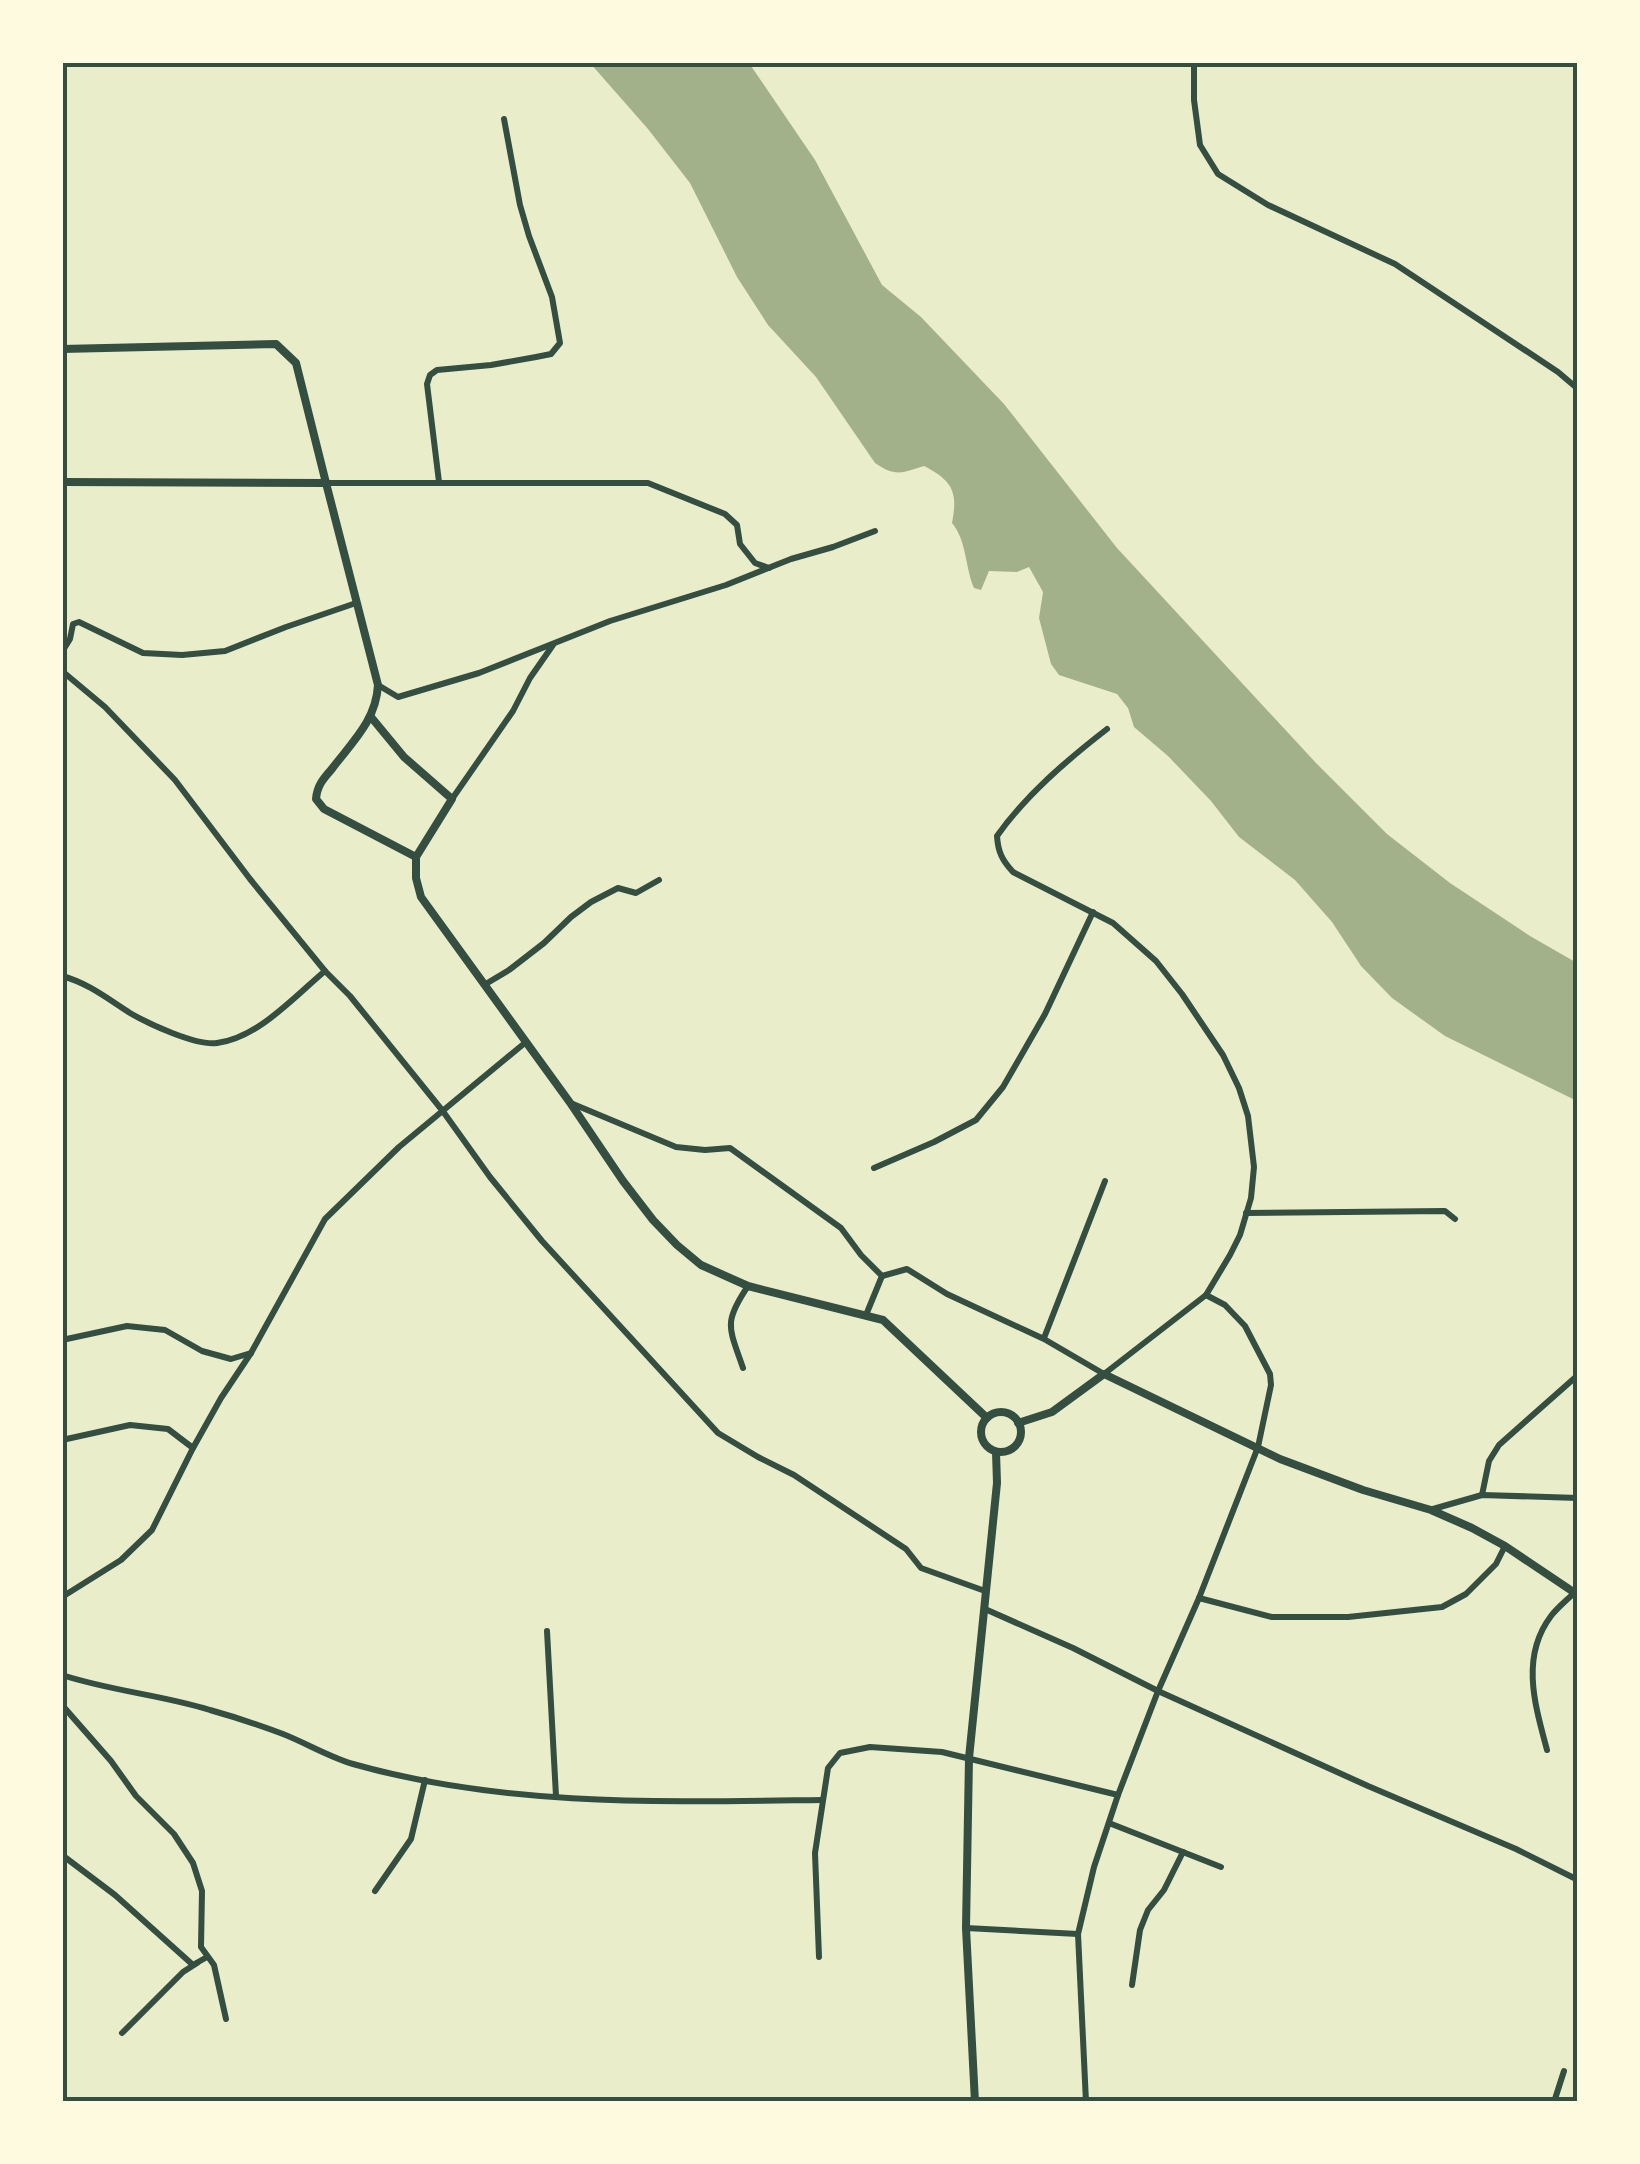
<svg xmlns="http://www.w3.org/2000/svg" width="1640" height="2164" viewBox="0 0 1640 2164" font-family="Commissioner,sans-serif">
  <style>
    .water { fill: #a3b18a }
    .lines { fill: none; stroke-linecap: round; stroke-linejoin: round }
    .minor { stroke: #344e41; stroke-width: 6 }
    .tertiary { stroke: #344e41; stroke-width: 8 }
    .neatline { fill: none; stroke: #344e41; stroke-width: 4 }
  </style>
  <rect width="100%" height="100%" fill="#e9edc9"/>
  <!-- water -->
  <path class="water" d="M590,63H749L815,160L882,285L921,317L1004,404L1117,548L1316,763L1387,834L1450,883L1530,936L1577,963V1101L1445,1036L1392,998L1361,966L1332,922L1295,880L1239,837L1211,801L1168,756L1134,727L1128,708L1117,694L1059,675L1051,664L1039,618L1043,592L1029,567L1017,572L989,571L981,590L974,588C965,567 967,541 952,523C958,492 953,481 924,466C902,473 895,477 875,463L816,377L768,325L737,277L690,183L648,129Z"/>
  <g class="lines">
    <!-- minor -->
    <g class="minor">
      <path d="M1194,62V100L1200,145L1218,174L1268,205L1395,264L1558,372L1578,389"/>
      <path d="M439,482L427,384L430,375L437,370L491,365L536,357L551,354L560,343L552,297L529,236L520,205L504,119"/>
      <path d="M326,483H648L725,514L737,525L740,544L755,563L769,568"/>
      <path d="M62,652L70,639L73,624L79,622L143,653L182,655L225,651L286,627L356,603"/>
      <path d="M62,671L105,707L175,780L250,879L325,971L350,996L442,1110L490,1177L542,1241L718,1433L758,1457L794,1475L906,1549L921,1568L985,1591"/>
      <path d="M378,685L398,697L479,673L610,621L726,585L791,559L833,547L875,531"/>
      <path d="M452,799L513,711L530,678L553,645"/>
      <path d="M62,976C88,983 108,999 130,1013C149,1024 196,1046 217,1043C258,1038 295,996 325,971"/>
      <path d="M484,985L509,970L544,943L571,917L591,902L618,888L636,893L659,880"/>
      <path d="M573,1104L676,1147L705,1150L730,1148L841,1228L861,1255L882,1276L866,1315"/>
      <path d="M874,1168L934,1142L976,1120L1003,1087L1045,1014L1093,912"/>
      <path d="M1246,1213L1445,1211L1455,1219"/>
      <path d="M882,1276L907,1269L947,1294L1044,1339L1104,1374L1206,1295L1230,1255L1240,1235L1251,1198L1254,1167L1248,1116L1239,1088L1223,1055L1182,994L1156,961L1113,923L1013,872C1002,860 998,852 997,836C1026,795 1067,760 1107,729"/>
      <path d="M1044,1338L1105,1181"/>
      <path d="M62,1340L127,1326L165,1330L202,1351L231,1359L251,1353"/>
      <path d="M743,1368C729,1327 723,1323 748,1286"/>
      <path d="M62,1440L130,1425L168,1429L193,1448"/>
      <path d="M1482,1495L1489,1461L1499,1445L1578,1375"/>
      <path d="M1433,1509L1482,1495L1578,1498"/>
      <path d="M62,1597L121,1560L152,1530L193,1448L221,1398L251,1353L325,1219L399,1147L526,1042"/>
      <path d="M1199,1598L1272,1617H1348L1442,1607L1466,1594L1496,1564L1505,1546"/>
      <path d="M985,1609L1073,1648L1158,1691L1368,1786L1516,1849L1578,1880"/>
      <path d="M547,1631L556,1796"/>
      <path d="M62,1675C111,1691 162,1695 210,1710C235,1717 259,1725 283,1734C306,1743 329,1757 353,1764C504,1807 666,1802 822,1800"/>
      <path d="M62,1705L111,1761L136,1796L174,1834L193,1863L202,1891L201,1947L214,1965L226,2019"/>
      <path d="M1547,1750C1535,1705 1520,1657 1551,1616C1557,1608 1567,1600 1574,1593"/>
      <path d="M1109,1823L1221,1867"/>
      <path d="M62,1855L115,1895L193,1965L207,1957"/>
      <path d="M375,1891L411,1839L425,1780"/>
      <path d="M966,1928L1078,1934"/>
      <path d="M819,1957L815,1853L828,1768L840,1753L870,1747L942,1752L1118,1795"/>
      <path d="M1132,1985L1140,1930L1148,1910L1164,1890L1183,1852"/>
      <path d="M122,2033L183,1972L197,1963"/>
      <path d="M1086,2102L1078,1934L1094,1867L1118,1795L1158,1691L1199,1598L1258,1447L1271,1385L1270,1374L1245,1326L1225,1305L1206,1295"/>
      <path d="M1554,2102L1564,2071"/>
    </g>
    <!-- tertiary -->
    <g class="tertiary">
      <path d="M62,349L276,344L296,363L326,483"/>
      <path d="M62,482L326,483L378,685C376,721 352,742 331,770C323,779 317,786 316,799L324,809L416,857"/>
      <path d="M371,717L404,757L452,799L416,857V878L421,897L571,1104L623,1181L653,1220L677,1245L701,1265L748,1286L883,1320L987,1418"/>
      <circle cx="1001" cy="1432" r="20"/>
      <path d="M1018,1423L1052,1412L1104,1374L1280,1459L1363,1490L1431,1510L1472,1528L1505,1546L1578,1595"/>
      <path d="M975,2102L966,1928L969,1758L997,1483L996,1452"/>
    </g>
  </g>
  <!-- border -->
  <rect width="1640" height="2164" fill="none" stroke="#fefae0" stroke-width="130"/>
  <rect x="65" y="65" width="1510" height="2034" class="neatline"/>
</svg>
